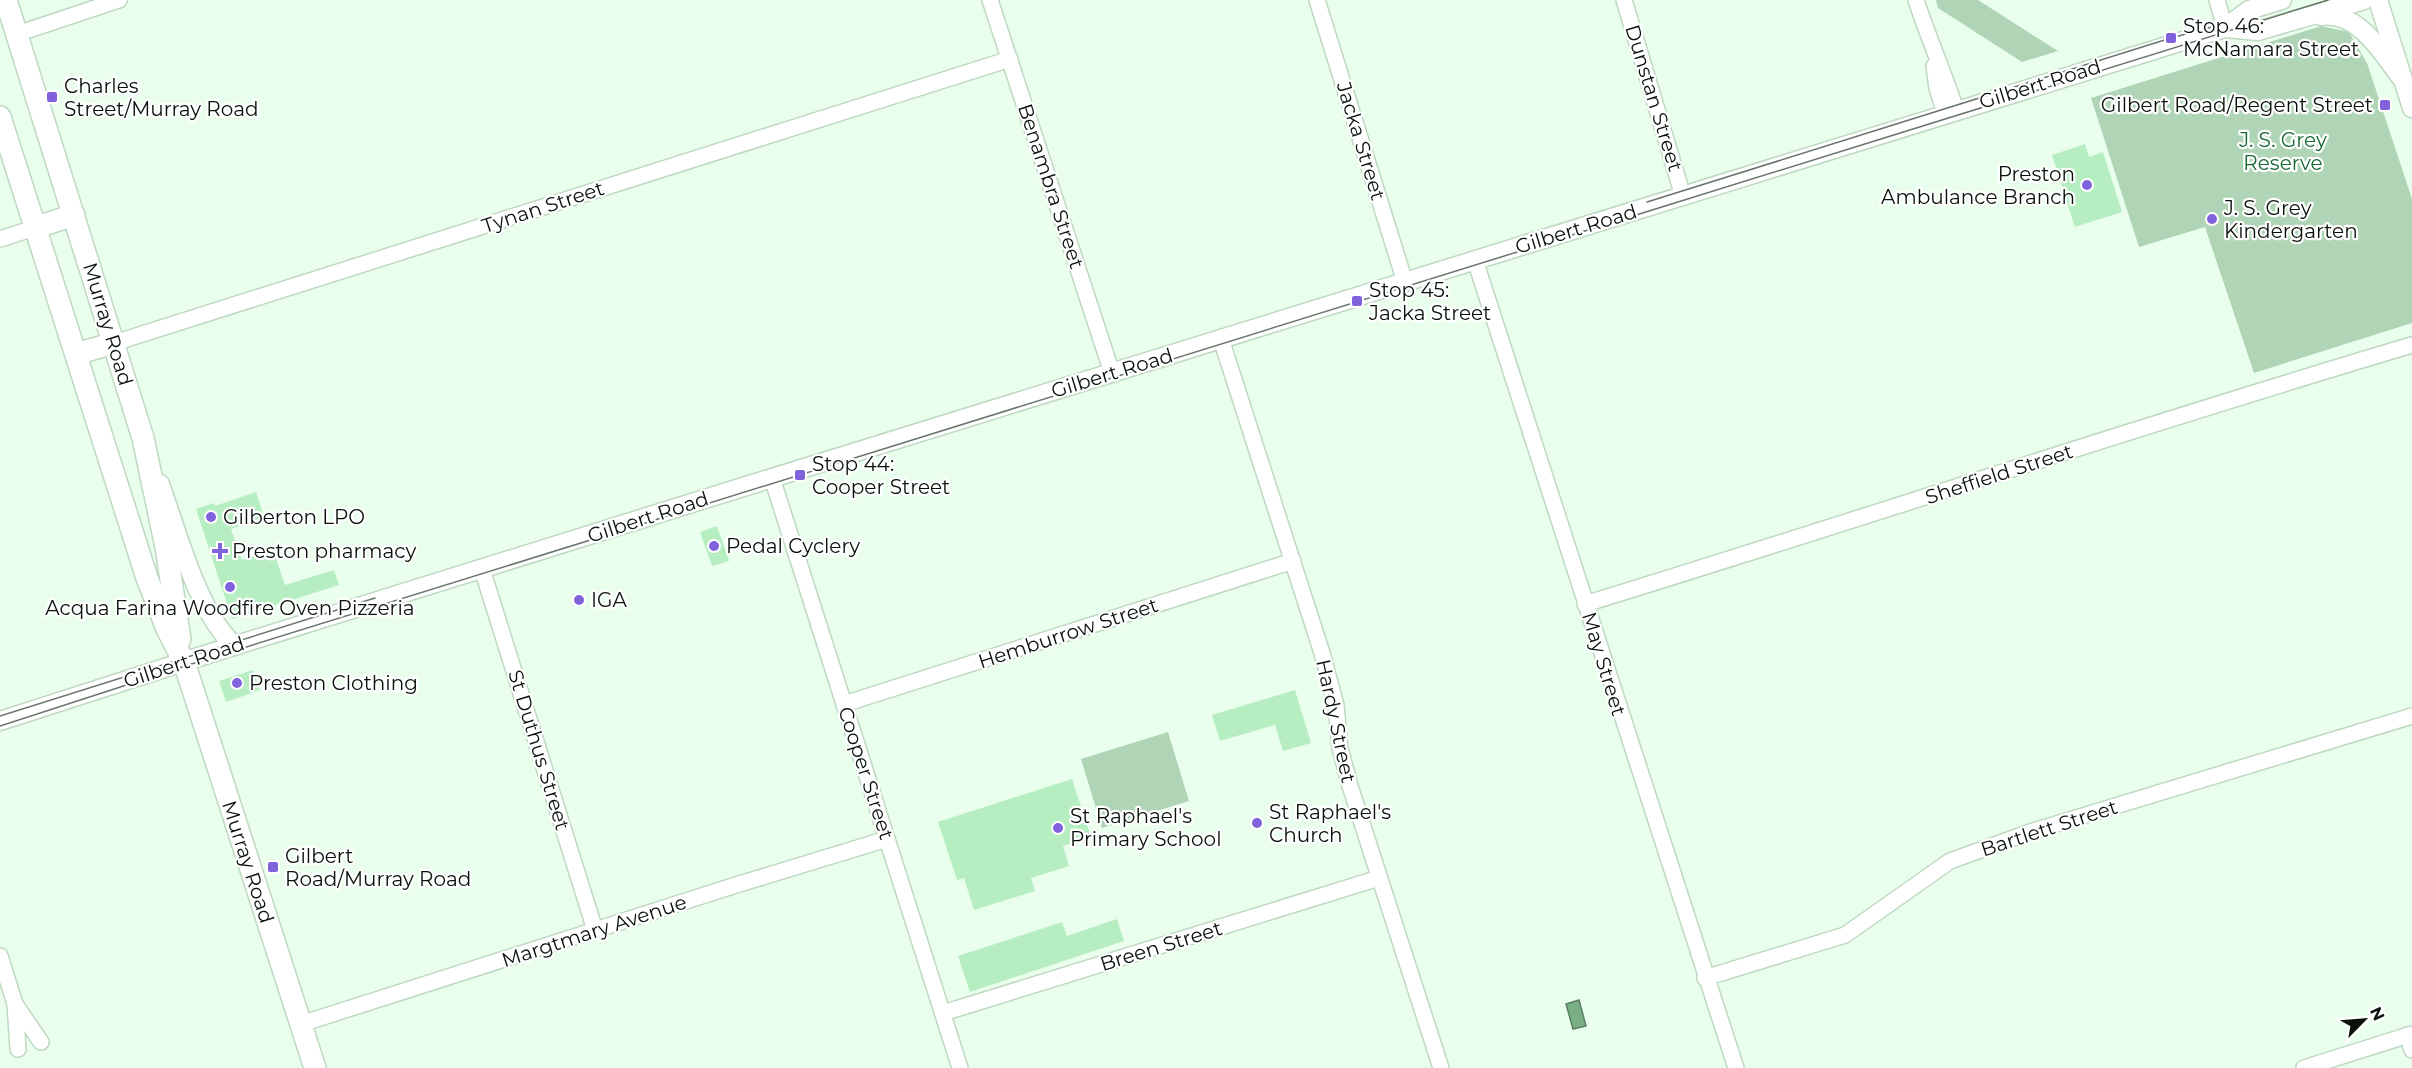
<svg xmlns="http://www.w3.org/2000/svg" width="2412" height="1068" viewBox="0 0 2412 1068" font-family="Montserrat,sans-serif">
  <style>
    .green { fill: #b0d5b6 }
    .water { fill: #7aaf85; stroke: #588060; stroke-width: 1.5 }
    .building { fill: #b6eec1 }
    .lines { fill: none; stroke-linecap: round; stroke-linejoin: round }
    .minor-casing { stroke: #bed8c2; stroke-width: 18 }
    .tertiary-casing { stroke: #bed8c2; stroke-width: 21 }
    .secondary-casing { stroke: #bed8c2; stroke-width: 24 }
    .minor { stroke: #fff; stroke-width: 15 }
    .tertiary { stroke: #fff; stroke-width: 18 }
    .secondary { stroke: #fff; stroke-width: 21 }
    .tram { stroke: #677569; stroke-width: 1.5 }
    .poi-dot { fill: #8062dd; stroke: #fff; stroke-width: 2 }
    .labels { text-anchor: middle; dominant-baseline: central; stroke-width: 4.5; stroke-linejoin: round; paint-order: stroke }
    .poi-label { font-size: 20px; fill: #08110a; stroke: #fff; text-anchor: start }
    .street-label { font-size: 20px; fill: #08110a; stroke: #fff }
    .park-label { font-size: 20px; fill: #176833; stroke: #fff }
  </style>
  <rect width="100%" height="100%" fill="#e9feec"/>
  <!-- green -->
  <g class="green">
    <path d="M1936,0H1978L2058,51L2022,62L1938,8Z"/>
    <path d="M2321,26L2349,32L2367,63L2412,199V323L2254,373L2205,227L2139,247L2091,98Z"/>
    <path d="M1168,732L1189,801L1102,828L1081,759Z"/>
  </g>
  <!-- water -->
  <path class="water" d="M1579,1000L1586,1026L1573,1029L1566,1004Z"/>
  <!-- building -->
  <g class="building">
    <path d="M2085,144L2089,157L2103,152L2122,212L2075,227L2052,155Z"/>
    <path d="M256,492L264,517L231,529L242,560L273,550L285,585L334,570L339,585L232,619L196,509L214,503L215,506Z"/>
    <path d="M717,526L729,561L712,566L700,532Z"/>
    <path d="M253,670L260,690L226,702L219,681Z"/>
    <path d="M1295,690L1311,743L1283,751L1275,725L1220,741L1212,715Z"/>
    <path d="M1072,779L1091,837L1063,846L1069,866L1031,878L1035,891L974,910L964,878L957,880L938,822Z"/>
    <path d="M1117,919L1124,941L970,992L958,956L1062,922L1067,936Z"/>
  </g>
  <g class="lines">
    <!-- minor casing -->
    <g class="minor-casing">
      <g id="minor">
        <path d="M990,0L1112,373"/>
        <path d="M1317,0L1405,282"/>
        <path d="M1624,0L1683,196"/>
        <path d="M1916,0C1928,37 1944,73 1956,110"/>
        <path d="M2217,0L2225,28"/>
        <path d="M17,34L119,0"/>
        <path d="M1934,66L1937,88L1945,113"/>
        <path d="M0,239L34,228"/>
        <path d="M1475,260L1736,1068"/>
        <path d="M1221,339L1322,653L1336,705L1340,748L1350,786L1441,1068"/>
        <path d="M114,343L1010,59"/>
        <path d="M772,478L960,1068"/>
        <path d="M482,569L595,930"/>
        <path d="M1585,604C1862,519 2135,427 2412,345"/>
        <path d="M844,704L1293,561"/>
        <path d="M0,956L15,1004L18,1049"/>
        <path d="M1705,978L1845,935L1950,861L2033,831L2412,716"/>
        <path d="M15,1004L41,1042"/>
        <path d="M943,1013L1379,878"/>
        <path d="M301,1024L736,885L887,839"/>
        <path d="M2407,1035L2412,1050"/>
        <path d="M2304,1068L2412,1034"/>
      </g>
    </g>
    <!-- tertiary casing -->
    <g class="tertiary-casing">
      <g id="tertiary">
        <path d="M2378,0L2412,108"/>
        <path d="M2321,16C2359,10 2383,55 2403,80"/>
        <path d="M2225,28L2258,31L2364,0"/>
        <path d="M160,484C177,531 198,614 235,646"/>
        <path d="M0,721L208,654L772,478L2225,28L2249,10L2282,0"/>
      </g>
    </g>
    <!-- secondary casing -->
    <g class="secondary-casing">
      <g id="secondary">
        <path d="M6,0L143,438L166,547L180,639"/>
        <path d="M0,117L147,578L167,629L184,662L315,1068"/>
        <path d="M34,228L74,215"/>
        <path d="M76,354L114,343"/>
      </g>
    </g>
    <!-- minor -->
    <use href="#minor" class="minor"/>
    <!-- tertiary -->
    <use href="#tertiary" class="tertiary"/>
    <!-- secondary -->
    <use href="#secondary" class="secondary"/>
    <!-- tram -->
    <g class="tram">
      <path d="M1647,202L2171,38L2223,24"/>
      <path d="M0,716L375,598"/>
      <path d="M0,726L185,666L2328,0"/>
    </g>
  </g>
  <!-- markers -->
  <g class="poi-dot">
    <rect x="2165" y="32" width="12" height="12" rx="3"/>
    <rect x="46" y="91" width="12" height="12" rx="3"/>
    <rect x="2379" y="99" width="12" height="12" rx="3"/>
    <circle cx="2087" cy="185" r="6"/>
    <circle cx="2212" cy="219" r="6"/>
    <rect x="1351" y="295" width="12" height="12" rx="3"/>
    <rect x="794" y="469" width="12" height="12" rx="3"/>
    <circle cx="211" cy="517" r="6"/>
    <circle cx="714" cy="546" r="6"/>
    <path d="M217 542h6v6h6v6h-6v6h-6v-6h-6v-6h6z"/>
    <circle cx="230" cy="587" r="6"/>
    <circle cx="579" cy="600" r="6"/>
    <circle cx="237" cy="683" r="6"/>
    <circle cx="1257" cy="823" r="6"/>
    <circle cx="1058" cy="828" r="6"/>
    <rect x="267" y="861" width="12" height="12" rx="3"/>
  </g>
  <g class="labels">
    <!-- poi labels -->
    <g class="poi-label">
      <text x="2183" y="26">Stop 46:<tspan x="2183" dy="23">McNamara Street</tspan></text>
      <text x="64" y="86">Charles<tspan x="64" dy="23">Street/Murray Road</tspan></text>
      <text x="2373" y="105" text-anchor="end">Gilbert Road/Regent Street</text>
      <text x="2075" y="174" text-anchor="end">Preston<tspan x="2075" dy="23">Ambulance Branch</tspan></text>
      <text x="2224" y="208">J. S. Grey<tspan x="2224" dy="23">Kindergarten</tspan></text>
      <text x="1369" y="290">Stop 45:<tspan x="1369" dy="23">Jacka Street</tspan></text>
      <text x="812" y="464">Stop 44:<tspan x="812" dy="23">Cooper Street</tspan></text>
      <text x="223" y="517">Gilberton LPO</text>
      <text x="726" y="546">Pedal Cyclery</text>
      <text x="232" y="551">Preston pharmacy</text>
      <text x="591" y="600">IGA</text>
      <text x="230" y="608" text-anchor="middle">Acqua Farina Woodfire Oven Pizzeria</text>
      <text x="249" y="683">Preston Clothing</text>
      <text x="1269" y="812">St Raphael's<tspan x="1269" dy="23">Church</tspan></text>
      <text x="1070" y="816">St Raphael's<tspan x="1070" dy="23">Primary School</tspan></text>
      <text x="285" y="856">Gilbert<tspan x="285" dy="23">Road/Murray Road</tspan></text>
    </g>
    <!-- street labels -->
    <g class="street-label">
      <text transform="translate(2040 84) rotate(-17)">Gilbert Road</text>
      <text transform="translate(1654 98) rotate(73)">Dunstan Street</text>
      <text transform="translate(1361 141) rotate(73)">Jacka Street</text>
      <text transform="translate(1051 186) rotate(72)">Benambra Street</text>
      <text transform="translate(543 207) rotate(-18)">Tynan Street</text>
      <text transform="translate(1576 229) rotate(-17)">Gilbert Road</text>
      <text transform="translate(108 324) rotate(73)">Murray Road</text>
      <text transform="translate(1112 373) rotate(-17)">Gilbert Road</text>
      <text transform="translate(1999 474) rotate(-18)">Sheffield Street</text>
      <text transform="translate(648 517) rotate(-18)">Gilbert Road</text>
      <text transform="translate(1068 633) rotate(-18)">Hemburrow Street</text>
      <text transform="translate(184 662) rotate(-18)">Gilbert Road</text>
      <text transform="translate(1604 664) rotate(73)">May Street</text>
      <text transform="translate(1336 721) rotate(78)">Hardy Street</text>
      <text transform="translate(539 750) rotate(73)">St Duthus Street</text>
      <text transform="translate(866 773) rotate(72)">Cooper Street</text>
      <text transform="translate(2049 828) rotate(-18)">Bartlett Street</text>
      <text transform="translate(248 862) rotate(72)">Murray Road</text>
      <text transform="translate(594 931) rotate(-18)">Margtmary Avenue</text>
      <text transform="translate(1161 946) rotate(-17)">Breen Street</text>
    </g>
    <!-- park labels -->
    <g class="park-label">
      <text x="2283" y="140">J. S. Grey<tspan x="2283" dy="23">Reserve</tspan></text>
    </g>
  </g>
  <!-- north arrow -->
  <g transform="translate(2364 1020) rotate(65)" stroke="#ffffff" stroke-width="4.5" paint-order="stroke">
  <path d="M0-4.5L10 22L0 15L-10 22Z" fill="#08110a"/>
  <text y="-9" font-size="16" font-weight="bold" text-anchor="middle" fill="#08110a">N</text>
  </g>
</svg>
